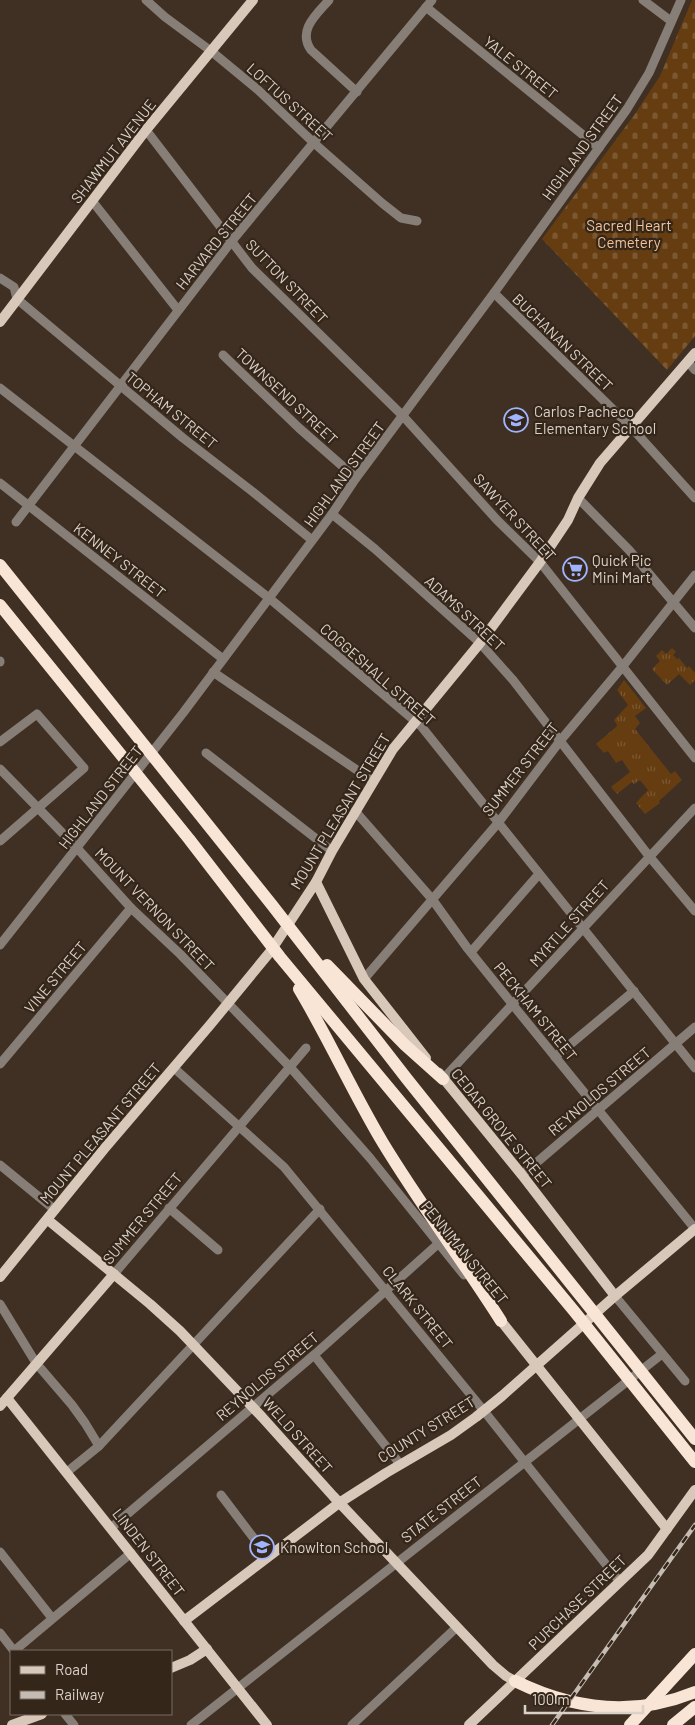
<svg xmlns="http://www.w3.org/2000/svg" width="695" height="1725" viewBox="0 0 695 1725" font-family="Barlow,sans-serif">
  <style>
    .grass { fill: url(#grass-tufts) }
    .cemetery { fill: url(#cemetery-stones) }
    .lines { fill: none; stroke-linecap: round; stroke-linejoin: round }
    .minor { stroke: #867e77; stroke-width: 9 }
    .major { stroke: #d8c8ba; stroke-width: 10 }
    .highway { stroke: #f9e5d5; stroke-width: 12 }
    .rail-casing { stroke: #c5bcb3; stroke-width: 4.5 }
    .rail { stroke: #35261a; stroke-width: 2.5; stroke-dasharray: 8; stroke-linecap: butt }
    .labels { text-anchor: middle; dominant-baseline: central; stroke-width: 4.5; stroke-linejoin: round; paint-order: stroke }
    .street-label { font-size: 15px; fill: #dad1c9; stroke: #35261a }
    .park-label { font-size: 15px; fill: #f4c398; stroke: #35261a }
    .poi-label { font-size: 15px; fill: #dad1c9; stroke: #35261a; text-anchor: start }
  </style>
  <defs>
    <pattern id="grass-tufts" width="24" height="20" patternUnits="userSpaceOnUse" patternTransform="scale(1.25)"><rect width="24" height="20" fill="#663d11"/><path d="M3 7l-1-3M5 7V3M7 7l1-3M15 17l-1-3M17 17v-4M19 17l1-3" fill="none" stroke="#7b5832"/></pattern>
    <pattern id="cemetery-stones" width="16" height="16" patternUnits="userSpaceOnUse" patternTransform="scale(1.25)"><rect width="16" height="16" fill="#663d11"/><path d="M2 7V4a2 2 0 0 1 4 0v3zM10 15v-3a2 2 0 0 1 4 0v3z" fill="#7b5832"/></pattern>
  </defs>
  <rect width="100%" height="100%" fill="#3f3023"/>
  <!-- grass -->
  <g class="grass">
    <path d="M672,648L676,652L673,655L677,659L679,658L687,668L689,666L695,673V680L690,685L679,674L667,685L652,669L660,661L656,656L662,650L666,654Z"/>
    <path d="M624,680L646,708L635,716L640,723L635,729L671,774L675,771L682,780L659,801L660,803L645,814L636,803L648,790L640,780L634,784L632,782L617,794L611,787L630,772L622,760L616,763L608,751L604,753L596,744L616,727L617,725L614,720L628,705L617,690Z"/>
  </g>
  <!-- cemetery -->
  <path class="cemetery" d="M692,0H695V336L667,370L542,239L635,114L660,76Z"/>
  <g class="lines">
    <!-- minor -->
    <g class="minor">
      <path d="M146,0L165,17L211,51L257,89L314,143L382,203L401,218L417,221"/>
      <path d="M329,0C317,14 297,30 311,50L357,92"/>
      <path d="M643,0L671,21"/>
      <path d="M426,7L599,148"/>
      <path d="M146,130L252,268L403,416L497,520L540,562L695,758"/>
      <path d="M93,202L178,310"/>
      <path d="M0,278L14,287L17,299L183,438L253,492L312,540"/>
      <path d="M494,293L631,427L695,498"/>
      <path d="M223,355L299,428L356,478"/>
      <path d="M688,362L695,370"/>
      <path d="M0,388L269,598L421,726L695,1068"/>
      <path d="M0,483L223,659"/>
      <path d="M578,498L629,550L695,628"/>
      <path d="M332,514L375,549L480,643L513,680L649,856L695,911"/>
      <path d="M16,522L231,242L432,0"/>
      <path d="M0,662V661"/>
      <path d="M213,672L373,781"/>
      <path d="M0,742L37,714L84,768L0,841"/>
      <path d="M206,753L332,851"/>
      <path d="M0,769L77,848L131,908L180,954L290,1067L370,1158L464,1275"/>
      <path d="M355,811L432,899L468,949L513,1005L695,1229"/>
      <path d="M0,945L183,713L332,514L356,478L494,293L627,109L649,73L681,0"/>
      <path d="M471,952L539,874"/>
      <path d="M364,979L498,823L560,741L623,666L695,575"/>
      <path d="M555,1057L634,991"/>
      <path d="M0,1064L131,908"/>
      <path d="M174,1068L284,1167L484,1411L620,1582"/>
      <path d="M443,1079L695,808"/>
      <path d="M0,1165L55,1210"/>
      <path d="M522,1175L695,1027"/>
      <path d="M169,1208L218,1250"/>
      <path d="M114,1274L306,1048"/>
      <path d="M615,1296L685,1381"/>
      <path d="M0,1304L36,1363L72,1405L85,1423L99,1446"/>
      <path d="M314,1355L400,1464"/>
      <path d="M67,1472L99,1446L320,1209"/>
      <path d="M221,1495L268,1557"/>
      <path d="M111,1528L314,1355L439,1243"/>
      <path d="M0,1552L52,1618"/>
      <path d="M0,1633L14,1651"/>
      <path d="M14,1651L131,1553"/>
      <path d="M65,1714L74,1725"/>
      <path d="M191,1725L662,1354"/>
      <path d="M352,1725L457,1627"/>
    </g>
    <!-- major -->
    <g class="major">
      <path d="M0,322L146,130L253,0"/>
      <path d="M316,882L364,979L426,1058"/>
      <path d="M439,1073L522,1175L615,1296"/>
      <path d="M48,1220L150,1304L180,1331L262,1417L333,1496L493,1665L506,1676L515,1681"/>
      <path d="M0,1277L104,1149L210,1025L270,952L316,882L332,851L393,749L480,643L540,562L568,520L578,498L600,463L695,353"/>
      <path d="M501,1321L667,1529"/>
      <path d="M7,1398L267,1725"/>
      <path d="M0,1406L114,1274"/>
      <path d="M184,1621L339,1503L386,1473L451,1435L476,1417L502,1396L615,1296L695,1229"/>
      <path d="M171,1668L190,1660L207,1649"/>
      <path d="M12,1725L42,1714"/>
      <path d="M469,1725L648,1555L695,1490"/>
    </g>
    <!-- highway -->
    <g class="highway">
      <path d="M0,565L272,905L407,1079L695,1439"/>
      <path d="M0,605L189,839L280,957L574,1311L695,1462"/>
      <path d="M327,965L405,1045L443,1079"/>
      <path d="M299,989C329,1039 353,1093 383,1143C420,1204 463,1261 501,1321"/>
      <path d="M515,1681C574,1710 634,1717 695,1692"/>
      <path d="M630,1725L695,1654"/>
      <path d="M673,1725L695,1707"/>
    </g>
    <!-- rail casing -->
    <g class="rail-casing">
      <path id="rail" d="M552,1725L695,1525"/>
    </g>
    <!-- rail -->
    <use href="#rail" class="rail"/>
  </g>
  <!-- icons -->
  <defs>
    <g id="school-ring" transform="scale(1.25)"><circle r="9.5" fill="#35261a" stroke="#a0b3fd" stroke-width="1.5"/><path d="M0-5L7-2L0 1L-7-2ZM-4 1L0 2.5L4 1V4Q0 6-4 4Z" fill="#a0b3fd"/></g>
    <g id="supermarket-ring" transform="scale(1.25)"><circle r="9.5" fill="#35261a" stroke="#a0b3fd" stroke-width="1.5"/><path d="M-6-5.5h2.5l.6 2H6L4.5 2H-2.5L-4.4-4H-6ZM-1.5 3.2a1.3 1.3 0 1 0 .1 0ZM3 3.2a1.3 1.3 0 1 0 .1 0Z" fill="#a0b3fd"/></g>
  </defs>
  <g fill-rule="evenodd">
    <use href="#school-ring" x="516" y="420"/>
    <use href="#supermarket-ring" x="575" y="569"/>
    <use href="#school-ring" x="262" y="1547"/>
  </g>
  <g class="labels">
    <!-- street labels -->
    <g class="street-label">
      <text transform="translate(521 67) rotate(39)">YALE STREET</text>
      <text transform="translate(290 102) rotate(42)">LOFTUS STREET</text>
      <text transform="translate(582 147) rotate(-54)">HIGHLAND STREET</text>
      <text transform="translate(113 151) rotate(-52)">SHAWMUT AVENUE</text>
      <text transform="translate(216 241) rotate(-51)">HARVARD STREET</text>
      <text transform="translate(287 281) rotate(46)">SUTTON STREET</text>
      <text transform="translate(563 342) rotate(44)">BUCHANAN STREET</text>
      <text transform="translate(287 396) rotate(43)">TOWNSEND STREET</text>
      <text transform="translate(172 410) rotate(39)">TOPHAM STREET</text>
      <text transform="translate(344 474) rotate(-54)">HIGHLAND STREET</text>
      <text transform="translate(515 517) rotate(47)">SAWYER STREET</text>
      <text transform="translate(120 560) rotate(38)">KENNEY STREET</text>
      <text transform="translate(465 613) rotate(43)">ADAMS STREET</text>
      <text transform="translate(378 674) rotate(41)">COGGESHALL STREET</text>
      <text transform="translate(520 769) rotate(-52)">SUMMER STREET</text>
      <text transform="translate(100 797) rotate(-52)">HIGHLAND STREET</text>
      <text transform="translate(340 811) rotate(-59)">MOUNT PLEASANT STREET</text>
      <text transform="translate(155 909) rotate(46)">MOUNT VERNON STREET</text>
      <text transform="translate(569 923) rotate(-48)">MYRTLE STREET</text>
      <text transform="translate(55 977) rotate(-50)">VINE STREET</text>
      <text transform="translate(536 1011) rotate(51)">PECKHAM STREET</text>
      <text transform="translate(599 1091) rotate(-40)">REYNOLDS STREET</text>
      <text transform="translate(502 1128) rotate(51)">CEDAR GROVE STREET</text>
      <text transform="translate(100 1133) rotate(-50)">MOUNT PLEASANT STREET</text>
      <text transform="translate(142 1218) rotate(-50)">SUMMER STREET</text>
      <text transform="translate(465 1252) rotate(51)">PENNIMAN STREET</text>
      <text transform="translate(418 1307) rotate(51)">CLARK STREET</text>
      <text transform="translate(267 1376) rotate(-40)">REYNOLDS STREET</text>
      <text transform="translate(426 1429) rotate(-32)">COUNTY STREET</text>
      <text transform="translate(298 1435) rotate(48)">WELD STREET</text>
      <text transform="translate(441 1509) rotate(-38)">STATE STREET</text>
      <text transform="translate(149 1552) rotate(52)">LINDEN STREET</text>
      <text transform="translate(577 1602) rotate(-44)">PURCHASE STREET</text>
    </g>
    <!-- park labels -->
    <g class="park-label">
      <text x="629" y="225">Sacred Heart<tspan x="629" dy="17">Cemetery</tspan></text>
    </g>
    <!-- poi labels -->
    <g class="poi-label">
      <text x="534" y="411">Carlos Pacheco<tspan x="534" dy="17">Elementary School</tspan></text>
      <text x="592" y="560">Quick Pic<tspan x="592" dy="17">Mini Mart</tspan></text>
      <text x="280" y="1547">Knowlton School</text>
    </g>
  </g>
  <!-- legend -->
  <rect x="10" y="1650" width="162" height="65" fill="#35261a" stroke="#776a60"/>
  <rect x="20" y="1666" width="25" height="8" fill="#d8c8ba" stroke="#776a60"/>
  <text x="55" y="1675" font-size="15" fill="#dad1c9">Road</text>
  <rect x="20" y="1691" width="25" height="8" fill="#c5bcb3" stroke="#776a60"/>
  <text x="55" y="1700" font-size="15" fill="#dad1c9">Railway</text>
  <!-- scale -->
  <path d="M525 1705v8h118v-8" fill="none" stroke="#dad1c9" stroke-width="2.5"/>
  <text x="532" y="1705" font-size="15" fill="#dad1c9" stroke="#35261a" stroke-width="4" paint-order="stroke">100 m</text>
</svg>
